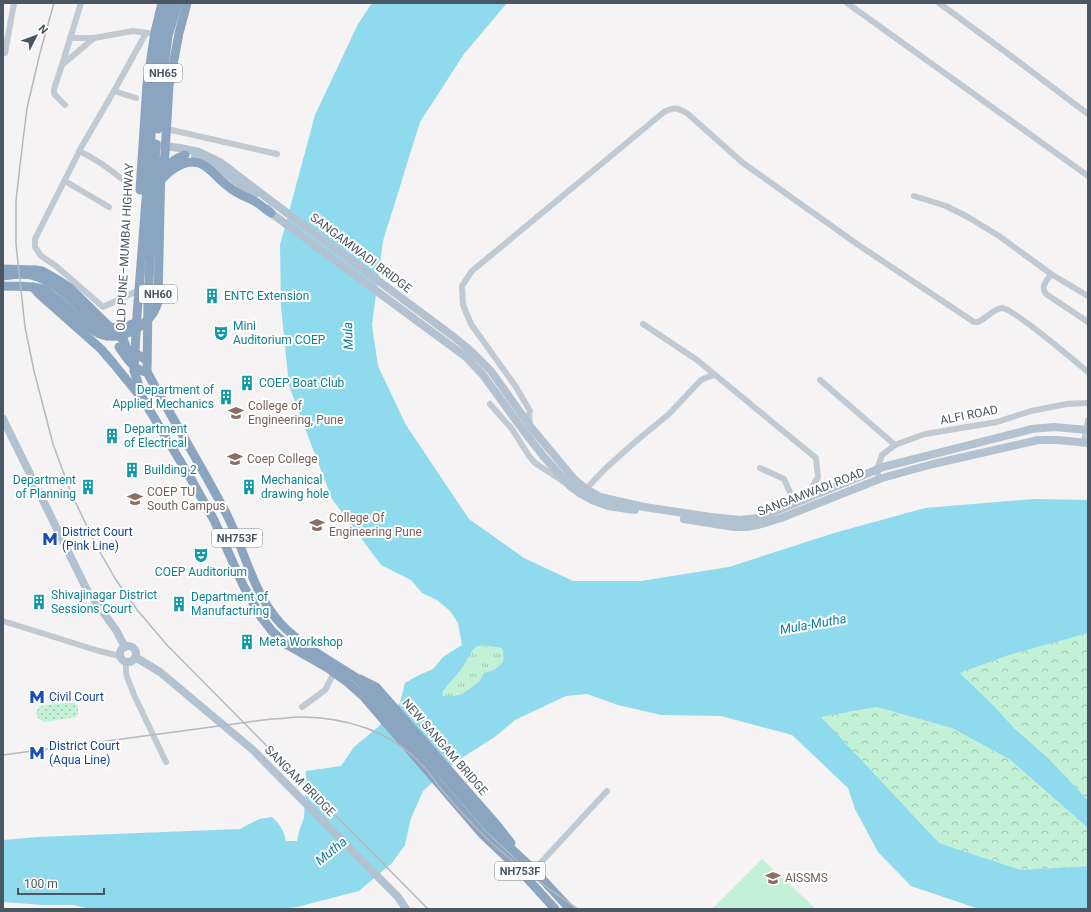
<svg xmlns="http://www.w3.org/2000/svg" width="1091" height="912" viewBox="0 0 1091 912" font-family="Roboto,sans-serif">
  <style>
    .grass { fill: url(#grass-tufts) }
    .forest { fill: url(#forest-crowns) }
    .park { fill: url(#park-dots) }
    .garden { fill: #c3f1d5 }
    .water { fill: #90daee; fill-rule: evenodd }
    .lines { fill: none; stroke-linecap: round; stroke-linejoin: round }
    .minor { stroke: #c1cad2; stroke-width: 6 }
    .major { stroke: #b3c2d1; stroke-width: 8 }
    .highway { stroke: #8ba5c1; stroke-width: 9 }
    .rail { stroke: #b5b8bd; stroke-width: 1.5 }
    .labels { text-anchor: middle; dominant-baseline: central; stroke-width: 4; stroke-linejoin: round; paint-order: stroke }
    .shield { fill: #fff; stroke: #808990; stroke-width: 1 }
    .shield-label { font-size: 11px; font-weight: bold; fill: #4a5661 }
    .street-label { font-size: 12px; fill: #4a5661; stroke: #fff }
    .culture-label { font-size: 12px; fill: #0d838f; stroke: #fff; text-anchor: start }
    .education-label { font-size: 12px; fill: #785e54; stroke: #fff; text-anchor: start }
    .transit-label { font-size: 12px; fill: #164399; stroke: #fff; text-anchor: start }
    .water-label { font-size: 13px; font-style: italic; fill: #0c7c9b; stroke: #fff }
  </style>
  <defs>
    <pattern id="grass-tufts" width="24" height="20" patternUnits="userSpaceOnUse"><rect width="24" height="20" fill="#c3f1d5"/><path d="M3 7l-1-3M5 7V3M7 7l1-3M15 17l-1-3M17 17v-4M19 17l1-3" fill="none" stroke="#a0c6b0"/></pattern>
    <pattern id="forest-crowns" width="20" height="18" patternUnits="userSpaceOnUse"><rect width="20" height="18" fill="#c3f1d5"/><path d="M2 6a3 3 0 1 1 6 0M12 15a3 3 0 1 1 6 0" fill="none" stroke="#a0c6b0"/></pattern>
    <pattern id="park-dots" width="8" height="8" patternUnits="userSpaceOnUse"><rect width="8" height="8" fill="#c3f1d5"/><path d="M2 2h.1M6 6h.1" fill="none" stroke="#a0c6b0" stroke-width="1.8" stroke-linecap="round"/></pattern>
  </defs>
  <rect width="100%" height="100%" fill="#f5f3f3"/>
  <!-- grass -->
  <path class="grass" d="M483,645L500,648L503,651C503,654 504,658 503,661C500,668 491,671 484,673L479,682L462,694L453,696H442L443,691L463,667L472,651L476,647Z"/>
  <!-- forest -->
  <g class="forest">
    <path d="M1088,633V800L1047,757L1014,728L995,707L960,673L1006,656Z"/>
    <path d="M876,707L952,728L1009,759L1088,828V866L1021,870L939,843L820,717Z"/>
  </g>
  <!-- park -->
  <path class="park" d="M71,702L75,703L78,706V714L76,717L44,722L38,718L36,712L40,706Z"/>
  <!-- garden -->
  <path class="garden" d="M762,859L816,909H712Z"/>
  <!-- water -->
  <path class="water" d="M372,3H507L464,54L420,122L383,241L372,325L378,366L406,425L469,519L524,558L573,581H641L729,567L834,533L925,508L1034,499L1088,500V633L1006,656L960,673L995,707L1014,728L1047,757L1088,800V828L1009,759L952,728L876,707L821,717L939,843L1021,870L1088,866V909H979L911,886L878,852L855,809L848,788L792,735L721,716L661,715L618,705L587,694L566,696L515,720L496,736L454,763L423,791L411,818L405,845L392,863L359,891L297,907L279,909H91L73,905H43L3,902V840L37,837L240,829L259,819L272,817C280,824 284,831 286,841H297L300,828L304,818L306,771L341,766L354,747L378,727L400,703L405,683L419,675L433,669L443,657L462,645L458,623L450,611L437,600L422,593L411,580L381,565L332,499L289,386L281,307L280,245L315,115L358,24ZM483,645L501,648L503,651C503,654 504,658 503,661C500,668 491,671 484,673L479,682L462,694L453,696H442L443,691L463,667L472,651L476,647Z"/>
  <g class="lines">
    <!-- minor -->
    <g class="minor">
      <path d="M847,3L1088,176"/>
      <path d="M939,3L1011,56L1088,114"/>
      <path d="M70,38H94L133,31L148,33"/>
      <path d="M5,53L14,3"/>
      <path d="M62,65L94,38"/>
      <path d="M114,91L136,98"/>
      <path d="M65,105L56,96L54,93V89L62,65L81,3"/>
      <path d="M167,129L277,154"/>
      <path d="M79,151C99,160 114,173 131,186"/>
      <path d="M65,181L109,207"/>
      <path d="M914,196L946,206L968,217L999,236L1051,274L1088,296"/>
      <path d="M1051,274C1047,281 1040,286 1046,294L1088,322"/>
      <path d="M135,292L103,307L56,266L41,256L35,247V239L82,146L114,91L146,33"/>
      <path d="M643,324L697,360L816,458L818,477L805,499"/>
      <path d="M820,380L895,445"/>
      <path d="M490,404L512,429L529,456L535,463L564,482"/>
      <path d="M530,425L529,414L530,411L516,387L471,324L463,305L462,286L472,271L664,112C675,106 678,108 688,114L743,163L857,244L974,322H978C985,319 995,308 1002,308C1013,308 1076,362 1088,372"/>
      <path d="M1084,442L1088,420"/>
      <path d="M760,468L784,479L795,503"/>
      <path d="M879,479L877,469L882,455L895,445L925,434L997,422L1031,411L1067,404L1088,403"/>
      <path d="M584,491L606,468L635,442L669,414L701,380L710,376L715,375"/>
      <path d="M3,621L99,651L120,656"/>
      <path d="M126,662V672L127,677L135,697L166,762"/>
      <path d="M302,707L325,690L334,673"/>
      <path d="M534,870L607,791"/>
    </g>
    <!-- major -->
    <g class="major">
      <path d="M149,144L180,148L199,152L220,162L275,204L454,337L471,351L491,371L530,426L574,479L586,489L600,497L644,507L711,517L740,520L759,518L883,467L1032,429L1054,427L1088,430"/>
      <path d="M195,157C214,162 238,183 254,195"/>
      <path d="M268,209L271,213L466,357L483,375L523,430L544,457L570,486L581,494L592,500L608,506L635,510"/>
      <path d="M3,419L87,590L116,630L125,647"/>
      <path d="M684,519L734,527H747L758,525L781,518L882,478L933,464L1038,440H1058L1088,443"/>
      <circle cx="128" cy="654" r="8"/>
      <path d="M135,657L160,672L253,750L398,897L406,909"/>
    </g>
    <!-- highway -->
    <g class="highway">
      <path d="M158,129L164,66L168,36L178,3"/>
      <path d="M164,169L169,86L179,33L187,3"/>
      <path d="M164,170C170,162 176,158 185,155"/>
      <path d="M162,179C173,167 190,156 205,166C214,172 220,181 229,187C237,194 247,197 256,202C261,205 266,210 271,213"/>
      <path d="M140,190L147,84L155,32L162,3"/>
      <path d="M3,269L36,270L42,271L58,280L70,288L124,341L127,349L147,360"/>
      <path d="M3,276C11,275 23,273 31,275C62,283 85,314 107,336"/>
      <path d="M3,286C16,287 31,285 43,289C46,290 50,294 53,296C80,314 95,350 132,331C144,325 154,316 158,302L161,162"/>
      <path d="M33,287L40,295L101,349L113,363L144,401L191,479L214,520L243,585L261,617L272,631L286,644L328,668L346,681L364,697L483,835L516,866L555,909"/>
      <path d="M109,327C120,329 123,329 132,324"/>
      <path d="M119,347C126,357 134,371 147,372C173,420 202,467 227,515C245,551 253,594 281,624C301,645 330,661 355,677L371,692L490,829L534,870"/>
      <path d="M147,372L148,301L156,144"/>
      <path d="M143,398L134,371L137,315L155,85L163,29L170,3"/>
      <path d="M360,679L376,687L496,824L511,843"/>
      <path d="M531,867L570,909"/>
    </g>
    <!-- rail -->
    <g class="rail">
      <path d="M54,3L40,53L27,108L20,165L16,201V244L25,327L34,371L53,444L71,493L97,547L116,580L138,611L167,645L428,909"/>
      <path d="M3,755L271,719C281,719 291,717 301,717C345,717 390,731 420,763C428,770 434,780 441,789C454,804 468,820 482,834C511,862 544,886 578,909"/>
    </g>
  </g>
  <!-- icons -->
  <defs>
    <g id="building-bare" transform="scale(1.2)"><path d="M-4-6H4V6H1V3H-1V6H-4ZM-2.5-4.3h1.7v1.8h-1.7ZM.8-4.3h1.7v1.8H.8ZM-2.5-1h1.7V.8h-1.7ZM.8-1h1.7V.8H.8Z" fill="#0f9aa8" stroke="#fff" stroke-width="2.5" paint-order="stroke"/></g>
    <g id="theatre-bare" transform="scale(1.2)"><path d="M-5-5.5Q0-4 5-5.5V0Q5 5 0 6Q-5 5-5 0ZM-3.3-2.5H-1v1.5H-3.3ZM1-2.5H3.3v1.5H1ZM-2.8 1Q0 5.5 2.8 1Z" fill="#0f9aa8" stroke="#fff" stroke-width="2.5" paint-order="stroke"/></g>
    <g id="university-bare" transform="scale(1.2)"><path d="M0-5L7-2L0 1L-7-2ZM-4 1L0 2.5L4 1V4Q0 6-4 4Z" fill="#8d6e63" stroke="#fff" stroke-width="2.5" paint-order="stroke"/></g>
    <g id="metro-bare" transform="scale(1.2)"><path d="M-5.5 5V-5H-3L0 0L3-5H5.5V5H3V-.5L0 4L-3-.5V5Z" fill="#1a4fb4" stroke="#fff" stroke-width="2.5" paint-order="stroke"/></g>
  </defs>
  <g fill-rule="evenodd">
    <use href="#building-bare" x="212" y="296"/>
    <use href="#theatre-bare" x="221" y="333"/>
    <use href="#building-bare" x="247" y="383"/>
    <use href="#building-bare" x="226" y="397"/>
    <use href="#university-bare" x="236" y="413"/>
    <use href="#building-bare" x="112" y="436"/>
    <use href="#university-bare" x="235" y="459"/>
    <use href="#building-bare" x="132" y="470"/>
    <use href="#building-bare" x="88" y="487"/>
    <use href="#building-bare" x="249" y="487"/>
    <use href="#university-bare" x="135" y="499"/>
    <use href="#university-bare" x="317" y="525"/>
    <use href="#metro-bare" x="50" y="539"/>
    <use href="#theatre-bare" x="201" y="555"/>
    <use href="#building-bare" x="39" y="602"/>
    <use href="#building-bare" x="179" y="604"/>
    <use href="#building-bare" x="247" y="642"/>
    <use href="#metro-bare" x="37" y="697"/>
    <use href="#metro-bare" x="37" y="753"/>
    <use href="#university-bare" x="773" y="878"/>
  </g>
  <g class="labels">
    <!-- shield labels -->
    <g class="shield">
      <rect x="144" y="64" width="38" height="18" rx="3"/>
      <rect x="139" y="285" width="38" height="18" rx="3"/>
      <rect x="212" y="529" width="50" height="18" rx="3"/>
      <rect x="495" y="862" width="50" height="18" rx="3"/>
    </g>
    <g class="shield-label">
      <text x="163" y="73">NH65</text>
      <text x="158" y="294">NH60</text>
      <text x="237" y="538">NH753F</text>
      <text x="520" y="871">NH753F</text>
    </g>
    <!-- street labels -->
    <g class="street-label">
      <text transform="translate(125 247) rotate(-87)">OLD PUNE–MUMBAI HIGHWAY</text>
      <text transform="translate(361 253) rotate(37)">SANGAMWADI BRIDGE</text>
      <text transform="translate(969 415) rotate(-11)">ALFI ROAD</text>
      <text transform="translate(811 492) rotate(-21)">SANGAMWADI ROAD</text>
      <text transform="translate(445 747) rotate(49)">NEW SANGAM BRIDGE</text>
      <text transform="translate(300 781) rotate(45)">SANGAM BRIDGE</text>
    </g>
    <!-- culture labels -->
    <g class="culture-label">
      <text x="224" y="296">ENTC Extension</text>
      <text x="233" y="326">Mini<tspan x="233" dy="14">Auditorium COEP</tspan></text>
      <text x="259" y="383">COEP Boat Club</text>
      <text x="214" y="390" text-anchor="end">Department of<tspan x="214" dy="14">Applied Mechanics</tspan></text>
      <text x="124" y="429">Department<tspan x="124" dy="14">of Electrical</tspan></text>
      <text x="144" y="470">Building 2</text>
      <text x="76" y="480" text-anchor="end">Department<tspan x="76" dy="14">of Planning</tspan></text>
      <text x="261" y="480">Mechanical<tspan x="261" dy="14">drawing hole</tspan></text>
      <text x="201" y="572" text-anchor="middle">COEP Auditorium</text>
      <text x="51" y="595">Shivajinagar District<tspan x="51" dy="14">Sessions Court</tspan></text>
      <text x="191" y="597">Department of<tspan x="191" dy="14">Manufacturing</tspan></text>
      <text x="259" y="642">Meta Workshop</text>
    </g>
    <!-- education labels -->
    <g class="education-label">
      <text x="248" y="406">College of<tspan x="248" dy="14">Engineering, Pune</tspan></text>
      <text x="247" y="459">Coep College</text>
      <text x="147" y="492">COEP TU<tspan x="147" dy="14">South Campus</tspan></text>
      <text x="329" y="518">College Of<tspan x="329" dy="14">Engineering Pune</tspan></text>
      <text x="785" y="878">AISSMS</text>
    </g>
    <!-- transit labels -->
    <g class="transit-label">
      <text x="62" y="532">District Court<tspan x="62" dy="14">(Pink Line)</tspan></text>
      <text x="49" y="697">Civil Court</text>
      <text x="49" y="746">District Court<tspan x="49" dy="14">(Aqua Line)</tspan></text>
    </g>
    <!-- water labels -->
    <g class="water-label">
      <text transform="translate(348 336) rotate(-92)">Mula</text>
      <text transform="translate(813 624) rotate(-10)">Mula-Mutha</text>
      <text transform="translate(331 851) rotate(-39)">Mutha</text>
    </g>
  </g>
  <!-- border -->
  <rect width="1091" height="912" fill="none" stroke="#4a5661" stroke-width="8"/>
  <!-- north arrow -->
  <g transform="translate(36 36) rotate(48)" stroke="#ffffff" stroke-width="3" paint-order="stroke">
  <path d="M0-3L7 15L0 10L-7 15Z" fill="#4a5661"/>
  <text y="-6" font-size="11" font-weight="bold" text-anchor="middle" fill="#4a5661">N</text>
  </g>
  <!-- scale -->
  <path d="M18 888v6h86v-6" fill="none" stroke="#4a5661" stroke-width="2"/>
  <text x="24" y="888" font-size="12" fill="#4a5661" stroke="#ffffff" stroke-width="3" paint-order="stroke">100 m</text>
</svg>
